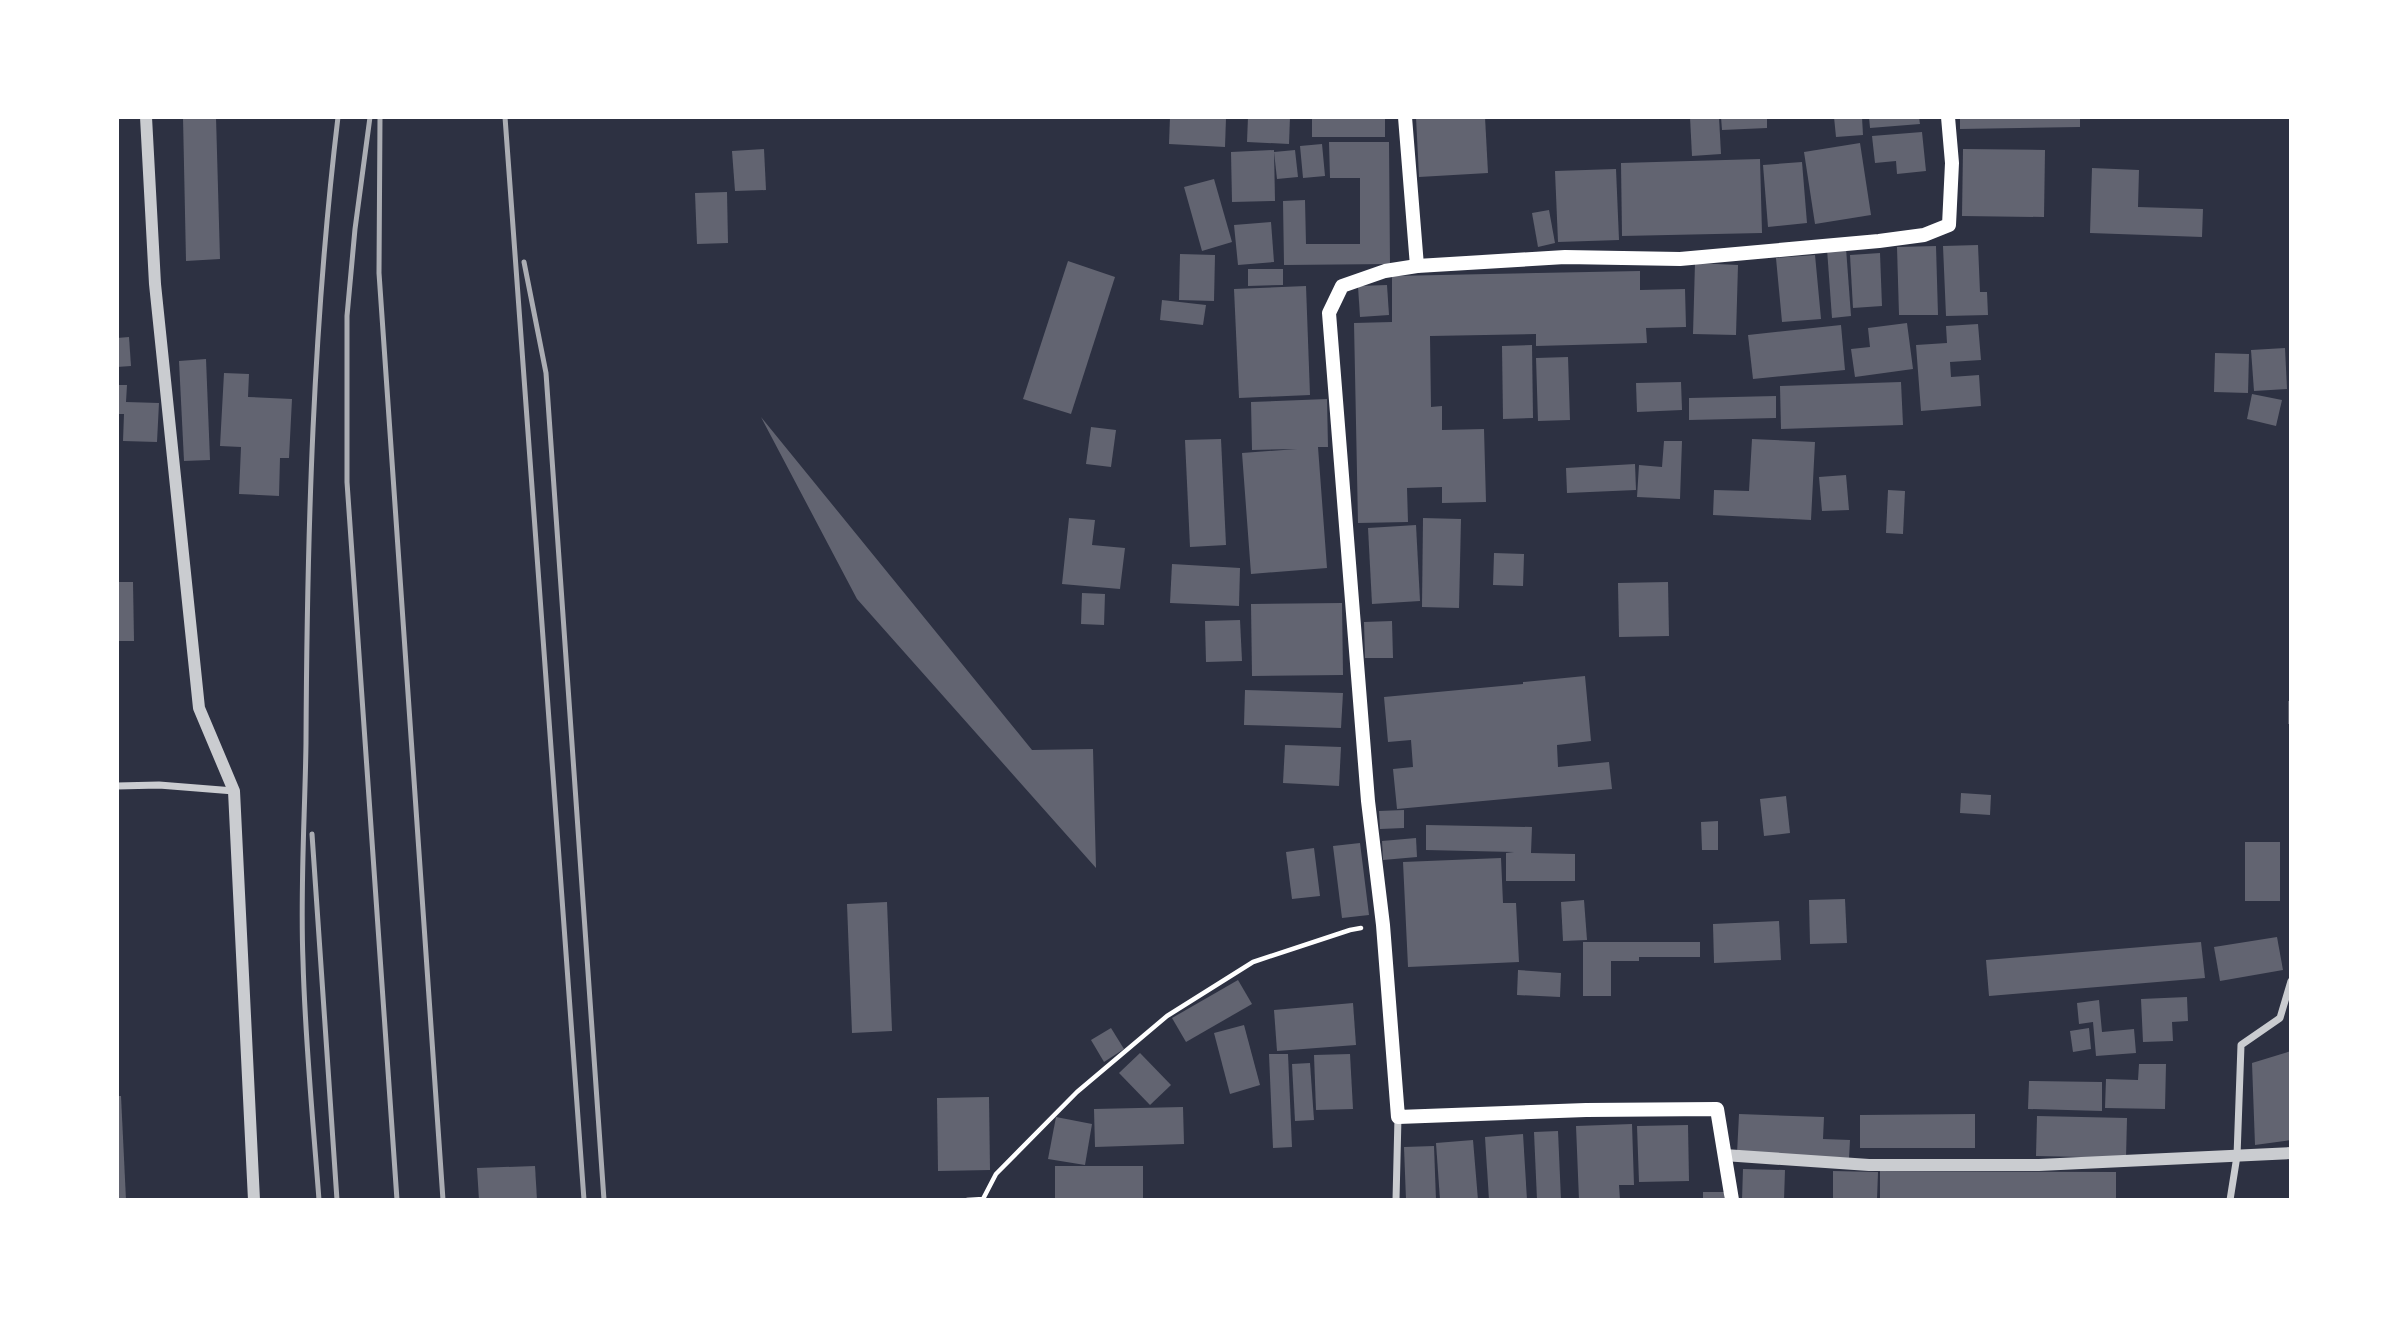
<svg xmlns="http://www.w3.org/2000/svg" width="2408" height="1317" viewBox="0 0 2408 1317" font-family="'Playfair Display',serif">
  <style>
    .building { fill: #626471 }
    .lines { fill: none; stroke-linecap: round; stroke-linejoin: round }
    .path { stroke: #fff; stroke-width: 4.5 }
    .minor { stroke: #caccd0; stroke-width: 7 }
    .tertiary { stroke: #caccd0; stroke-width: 12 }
    .secondary { stroke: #fff; stroke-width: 14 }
    .rail { stroke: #abadb3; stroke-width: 5 }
  </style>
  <rect width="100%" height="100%" fill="#2d3142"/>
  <!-- building -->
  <g class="building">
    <path d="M183,117H216L220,259L186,261Z"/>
    <path d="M1170,117L1226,118L1225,147L1169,144Z"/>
    <path d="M1248,117H1290L1289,144L1247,142Z"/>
    <rect x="1312" y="117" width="73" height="20"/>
    <path d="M1416,117H1485L1488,173L1419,177Z"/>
    <path d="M1690,117H1719L1721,154L1692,156Z"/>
    <path d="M1721,117H1767V128L1722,130Z"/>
    <path d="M1834,117H1862L1863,135L1836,137Z"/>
    <path d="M1869,117H1919L1920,124L1870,128Z"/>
    <path d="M1960,117H2080V127L1960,129Z"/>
    <path d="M1922,132L1926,171L1897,174L1896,161L1875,163L1872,136Z"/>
    <path d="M1329,142H1389L1390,264L1284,265L1283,201L1305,200L1306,244H1360V178H1330Z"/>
    <path d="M1860,143L1871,215L1815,224L1804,152Z"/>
    <path d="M1322,144L1325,176L1303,178L1300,146Z"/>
    <path d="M764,149L766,190L735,191L732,151Z"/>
    <path d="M1963,149L2045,150L2044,217L1962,216Z"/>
    <path d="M1274,150L1275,201L1232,202L1231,152Z"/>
    <path d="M1295,150L1298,177L1277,179L1274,152Z"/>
    <path d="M1760,159L1762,233L1622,236L1621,163Z"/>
    <path d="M1802,162L1807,223L1768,227L1763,165Z"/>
    <path d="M2092,168L2139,170L2138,207L2203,209L2202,237L2090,233Z"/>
    <path d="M1616,169L1619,240L1558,242L1555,171Z"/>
    <path d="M1214,179L1232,242L1202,251L1184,187Z"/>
    <path d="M727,192L728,243L697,244L695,193Z"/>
    <path d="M1549,210L1555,243L1538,247L1532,213Z"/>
    <path d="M1271,222L1274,262L1238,265L1234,225Z"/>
    <path d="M1978,245L1980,292H1987L1988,315L1946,316L1943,246Z"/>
    <path d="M1936,246L1938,315H1899L1897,247Z"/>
    <path d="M1846,248L1851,316L1832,318L1827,249Z"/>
    <path d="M1880,253L1882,306L1853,308L1850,255Z"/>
    <path d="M1180,254L1215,255L1214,301L1179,300Z"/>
    <path d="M1815,255L1821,319L1782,322L1776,258Z"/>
    <path d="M1068,261L1115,277L1071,414L1023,399Z"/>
    <path d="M1695,263L1738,265L1736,335L1693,334Z"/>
    <path d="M1248,269H1283V285L1248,286Z"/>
    <path d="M1640,271V290L1685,289L1686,327L1646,328L1647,343L1536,346V334L1430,336L1431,407L1442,406V430L1484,429L1486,502L1442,503V487L1407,488L1408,522L1358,523L1354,323L1392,322V276Z"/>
    <path d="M1387,285L1389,315L1360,317L1358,286Z"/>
    <path d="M1306,286L1310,395L1239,398L1234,289Z"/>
    <path d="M1162,300L1206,305L1203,325L1160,320Z"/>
    <path d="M1907,323L1913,369L1855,377L1851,349L1870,347L1868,328Z"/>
    <path d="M1978,324L1981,360L1950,362L1951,377L1979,375L1981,406L1921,411L1916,345L1947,343L1946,326Z"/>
    <path d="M1841,325L1845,370L1753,379L1748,335Z"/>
    <path d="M129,337L131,366L117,367V338Z"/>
    <path d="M1532,345L1533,418L1503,419L1502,346Z"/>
    <path d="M2285,348L2287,389L2254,391L2251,350Z"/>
    <path d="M2215,353L2249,354L2248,393L2214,392Z"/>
    <path d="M1568,357L1570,420L1538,421L1536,358Z"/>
    <path d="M206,359L210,460L184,461L179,361Z"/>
    <path d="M224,373L249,374L248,397L292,399L289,458H280L279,496L239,494L241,447L220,446Z"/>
    <path d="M1681,382L1682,410L1637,412L1636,383Z"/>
    <path d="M1901,382L1903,425L1781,429L1780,386Z"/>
    <path d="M117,385H127L126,402L159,403L157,442L123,441L124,414H117Z"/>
    <path d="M2252,394L2282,400L2276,426L2247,419Z"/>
    <path d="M1776,396V418L1689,420V398Z"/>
    <path d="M1327,399L1328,447H1318L1327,568L1251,574L1242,453L1297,449L1252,450L1251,402Z"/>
    <path d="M761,417L1032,750L1093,749L1096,868L857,599Z"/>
    <path d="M1091,427L1116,430L1111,467L1086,464Z"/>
    <path d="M1221,439L1226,545L1190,547L1185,440Z"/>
    <path d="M1752,439L1815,442L1811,520L1713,515L1714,490L1749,491Z"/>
    <path d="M1664,441H1682L1680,499L1637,497L1639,465L1662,467Z"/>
    <path d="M1635,464L1636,490L1567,493L1566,468Z"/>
    <path d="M1846,475L1849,510L1822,511L1819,477Z"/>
    <path d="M1888,490L1905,491L1903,534L1886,533Z"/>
    <path d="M1069,518L1095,520L1092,545L1125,548L1120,589L1062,584Z"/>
    <path d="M1423,518L1461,519L1459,608L1422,607Z"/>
    <path d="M1416,525L1420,601L1372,604L1368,528Z"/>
    <path d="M1494,553L1524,554L1523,586L1493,585Z"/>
    <path d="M1172,564L1240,568L1239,606L1170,603Z"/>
    <path d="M117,582H133L134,641H117Z"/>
    <path d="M1668,582L1669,636L1619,637L1618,583Z"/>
    <path d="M1082,593L1105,594L1104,625L1081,624Z"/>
    <path d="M1342,603L1343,675L1252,676L1251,604Z"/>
    <path d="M1240,620L1242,661L1206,662L1205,621Z"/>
    <path d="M1392,621L1393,658H1365L1364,622Z"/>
    <path d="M1585,676L1591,741L1557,745L1558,767L1609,762L1612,789L1397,809L1393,769L1413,767L1411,740L1388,742L1384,697L1523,684V682Z"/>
    <path d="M1245,690L1343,693L1341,728L1244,725Z"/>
    <rect x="2288" y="701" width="3" height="23"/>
    <path d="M1285,745L1341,747L1339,786L1283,783Z"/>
    <path d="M1961,793L1991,795L1990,815L1960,813Z"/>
    <path d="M1786,796L1790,833L1764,836L1760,799Z"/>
    <path d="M1404,810V828L1380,829L1379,811Z"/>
    <path d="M1718,821V850H1702L1701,822Z"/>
    <path d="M1426,825L1532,827L1531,853L1575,854V881H1506V853L1514,852L1426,850Z"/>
    <path d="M1416,838L1417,857L1383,860L1382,841Z"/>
    <rect x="2245" y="842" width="35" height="59"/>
    <path d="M1360,843L1369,915L1342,918L1333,846Z"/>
    <path d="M1314,848L1320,896L1292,899L1286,852Z"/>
    <path d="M1501,858L1503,903H1516L1519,962L1408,967L1403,862Z"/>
    <path d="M1845,899L1847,943L1810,944L1809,900Z"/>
    <path d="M1584,900L1587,940L1563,941L1561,902Z"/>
    <path d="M887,902L892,1031L852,1033L847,904Z"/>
    <path d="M1779,921L1781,960L1714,963L1713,924Z"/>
    <path d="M2277,937L2283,970L2220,981L2214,947Z"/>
    <path d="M1583,942H1700V957H1639V961H1611V996H1583Z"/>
    <path d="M2201,942L2205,978L1989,996L1986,960Z"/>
    <path d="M1518,970L1561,973L1560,997L1517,995Z"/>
    <path d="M1238,980L1252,1004L1186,1042L1172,1018Z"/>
    <path d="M2187,997L2188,1021L2172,1022L2173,1041L2143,1042L2141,999Z"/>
    <path d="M2099,1000L2102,1032L2134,1029L2136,1053L2096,1056L2093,1022L2079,1024L2077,1003Z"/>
    <path d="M1353,1003L1356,1045L1277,1051L1274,1010Z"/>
    <path d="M1244,1025L1260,1085L1230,1094L1214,1033Z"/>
    <path d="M1111,1028L1124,1049L1104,1062L1091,1040Z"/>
    <path d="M2089,1028L2091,1049L2073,1052L2070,1031Z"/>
    <path d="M2291,1051V1140L2255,1145L2252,1063Z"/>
    <path d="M1140,1053L1171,1085L1150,1105L1119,1073Z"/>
    <path d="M1269,1054H1288L1292,1147L1273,1148Z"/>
    <path d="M1350,1054L1353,1109L1316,1110L1314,1055Z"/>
    <path d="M1310,1063L1314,1120L1295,1121L1292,1064Z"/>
    <path d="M2139,1064H2166L2165,1109L2105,1108L2106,1079L2138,1080Z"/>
    <path d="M2029,1081L2102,1082V1111L2028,1109Z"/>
    <path d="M117,1096H121L126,1200H117Z"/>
    <path d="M989,1097L990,1170L938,1171L937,1098Z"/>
    <path d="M1183,1107L1184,1144L1095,1147L1094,1109Z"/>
    <path d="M1739,1114L1824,1117L1823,1139L1850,1140L1849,1158L1737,1154Z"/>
    <path d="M1975,1114V1148H1860V1115Z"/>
    <path d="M2037,1116L2127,1118L2126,1158L2036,1156Z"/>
    <path d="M1056,1117L1092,1124L1085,1165L1048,1159Z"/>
    <path d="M1632,1124L1634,1185H1619L1620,1200H1579L1576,1126Z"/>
    <path d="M1688,1125L1689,1181L1639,1182L1637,1126Z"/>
    <path d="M1558,1131L1561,1200H1537L1534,1132Z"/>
    <path d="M1523,1134L1527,1200H1489L1485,1137Z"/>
    <path d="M1473,1140L1478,1200H1440L1436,1143Z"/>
    <path d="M1434,1146L1436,1200H1406L1404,1147Z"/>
    <path d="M535,1166L537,1200H479L477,1168Z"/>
    <rect x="1055" y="1166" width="88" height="34"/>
    <path d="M1743,1169L1785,1170L1784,1200H1742Z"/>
    <path d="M1833,1171L1878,1172L1877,1200H1833Z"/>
    <path d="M1880,1171L2116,1172V1200H1880Z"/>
    <rect x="1703" y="1192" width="21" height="8"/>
  </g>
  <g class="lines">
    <!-- path -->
    <path class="path" d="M967,1200L983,1199L996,1174L1077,1092L1167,1016L1253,962L1350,930L1361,928"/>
    <!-- minor -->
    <g class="minor">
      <path d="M117,786L159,785L234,791"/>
      <path d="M1396,1200L1398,1117"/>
      <path d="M2230,1200L2237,1156L2241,1045L2280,1018L2291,981"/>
    </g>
    <!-- tertiary -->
    <g class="tertiary">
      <path d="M146,117L155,284L199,708L234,791L254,1200"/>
      <path d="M1724,1155L1869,1165H2039L2291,1153"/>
    </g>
    <!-- secondary -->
    <g class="secondary">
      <path d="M1405,117L1417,266"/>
      <path d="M1732,1200L1717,1109L1586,1110L1398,1117L1383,925L1368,801L1329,313L1342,286L1385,271L1417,266L1565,257L1680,259L1879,241L1924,235L1949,225L1952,163L1948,117"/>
    </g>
    <!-- rail -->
    <g class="rail">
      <path d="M370,117L355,229L347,316V482L397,1200"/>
      <path d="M380,117L379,273L443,1200"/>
      <path d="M505,117L584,1200"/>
      <path d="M524,262L546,373L604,1200"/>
      <path d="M312,834L337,1200"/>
      <path d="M319,1200C313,1120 305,1040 303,961C300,888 305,815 306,743C307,533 313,325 338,117"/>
    </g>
  </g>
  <!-- border -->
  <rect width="2408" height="1317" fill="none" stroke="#ffffff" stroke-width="238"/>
</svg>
